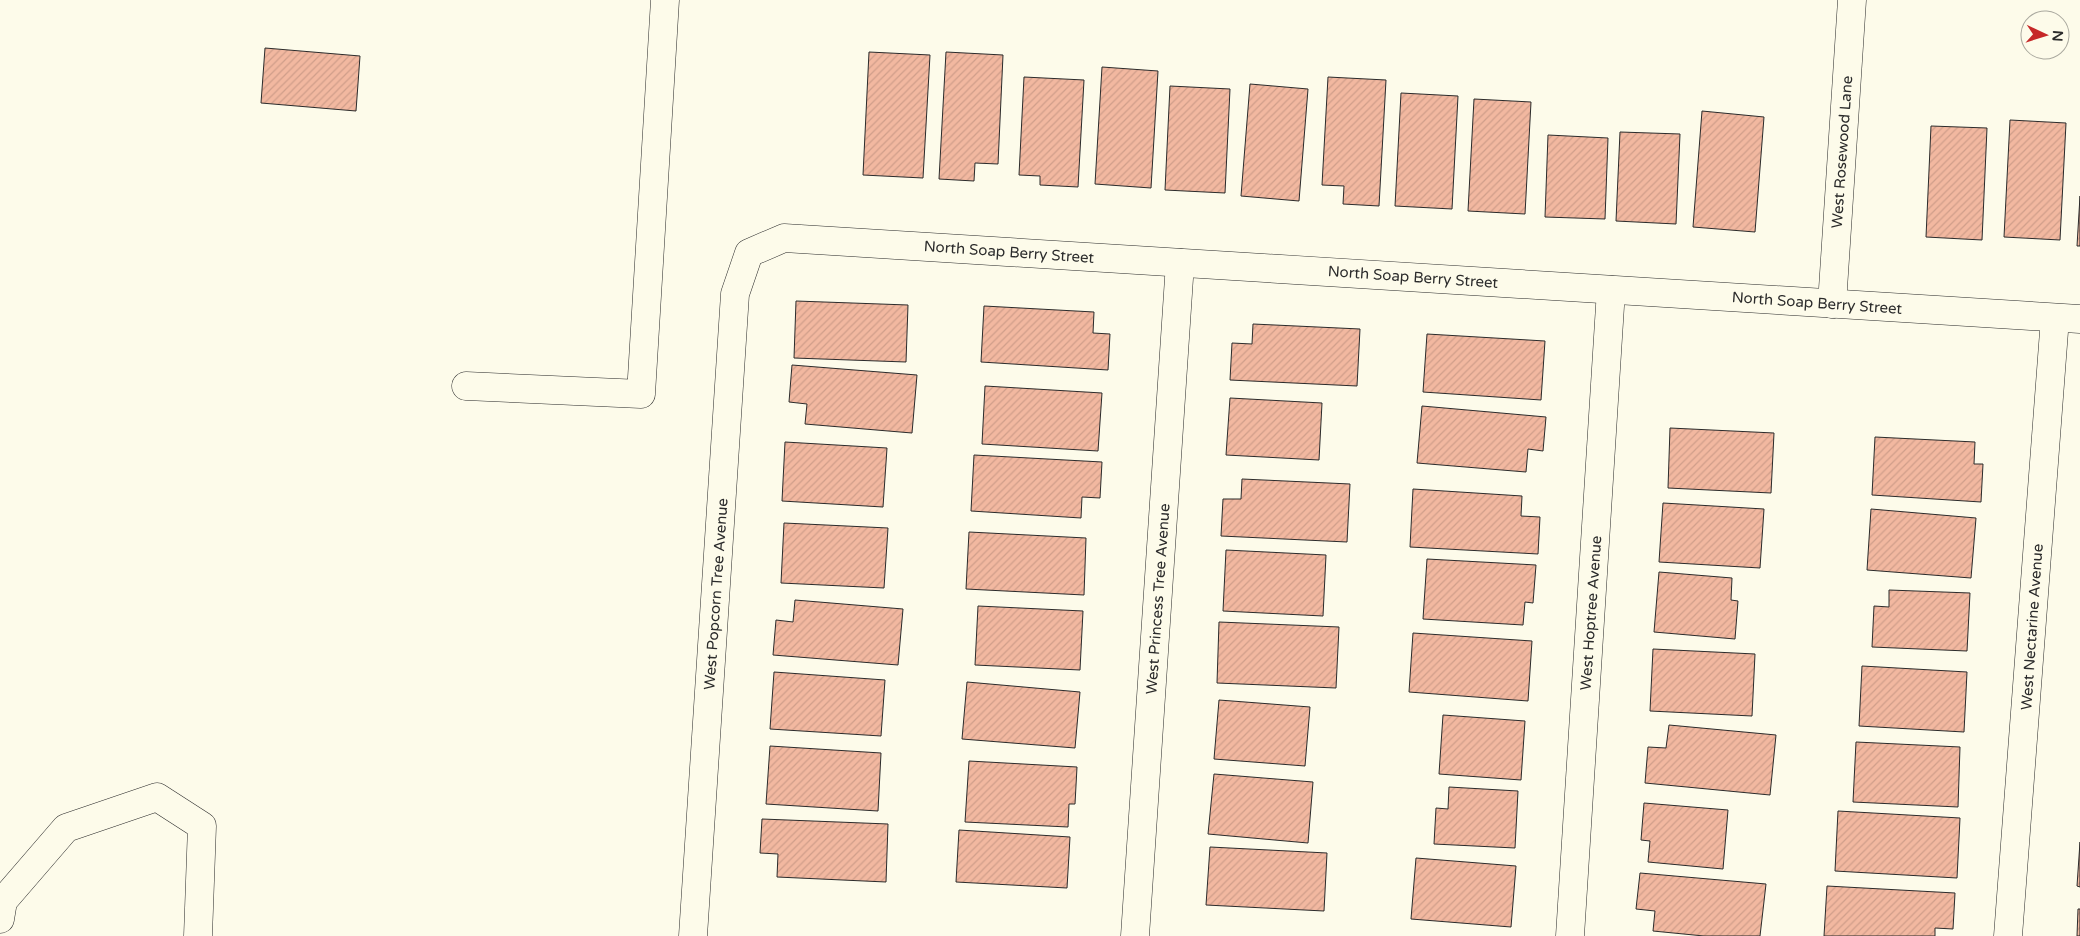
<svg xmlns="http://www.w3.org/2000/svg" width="2080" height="936" viewBox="0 0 2080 936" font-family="'Varela Round',sans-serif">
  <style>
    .building { fill: url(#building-hatch); stroke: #2b2b2b }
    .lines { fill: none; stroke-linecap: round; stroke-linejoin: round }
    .minor-casing { stroke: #2b2b2b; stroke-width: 29 }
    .minor { stroke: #fdfbea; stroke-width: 28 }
    .labels { text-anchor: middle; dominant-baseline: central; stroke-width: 4; stroke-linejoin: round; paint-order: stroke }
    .street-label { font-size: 15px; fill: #2b2b2b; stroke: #fdfbea }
  </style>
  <defs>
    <pattern id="building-hatch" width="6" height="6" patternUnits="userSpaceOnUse" patternTransform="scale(1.25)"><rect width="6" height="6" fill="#f2b8a0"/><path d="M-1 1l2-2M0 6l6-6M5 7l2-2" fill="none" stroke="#d09e8a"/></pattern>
  </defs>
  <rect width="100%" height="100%" fill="#fdfbea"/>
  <!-- building -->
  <g class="building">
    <path d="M265,48L360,56L356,111L261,103Z"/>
    <path d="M869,52L930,55L923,178L863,175Z"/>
    <path d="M946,52L1003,55L998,164L975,163L974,181L939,179Z"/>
    <path d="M1102,67L1158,71L1151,188L1095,184Z"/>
    <path d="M1024,77L1084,80L1078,187L1040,185V176L1019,175Z"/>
    <path d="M1328,77L1386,80L1379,206L1343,204L1344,186L1322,185Z"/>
    <path d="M1250,84L1308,89L1299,201L1241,196Z"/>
    <path d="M1170,86L1230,89L1225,193L1165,190Z"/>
    <path d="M1401,93L1458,96L1452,209L1395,206Z"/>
    <path d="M1474,99L1531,102L1525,214L1468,211Z"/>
    <path d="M1702,111L1764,117L1755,232L1693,227Z"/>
    <path d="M2010,120L2066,123L2060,240L2004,237Z"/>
    <path d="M1931,126L1987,128L1982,240L1926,237Z"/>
    <path d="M1620,132L1680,134L1676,224L1616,221Z"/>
    <path d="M1548,135L1608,138L1605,219L1545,217Z"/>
    <path d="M2080,196V246H2077Z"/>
    <path d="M796,301L908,305L906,362L794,358Z"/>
    <path d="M984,306L1094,312L1093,333L1110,334L1108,370L981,362Z"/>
    <path d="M1253,324L1360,329L1357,386L1230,380L1232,343L1252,344Z"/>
    <path d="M1427,334L1545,341L1541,400L1423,392Z"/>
    <path d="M792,365L917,375L912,433L805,424L807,404L789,402Z"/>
    <path d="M985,386L1102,393L1098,451L982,444Z"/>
    <path d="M1230,398L1322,403L1319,460L1226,455Z"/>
    <path d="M1422,406L1546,417L1543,451L1528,449L1526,472L1417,463Z"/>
    <path d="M1670,428L1774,433L1771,493L1668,488Z"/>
    <path d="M1875,437L1975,442L1974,464H1983L1981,502L1872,495Z"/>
    <path d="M785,442L887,448L883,507L782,501Z"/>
    <path d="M974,455L1102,462L1100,498L1082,497L1081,518L971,511Z"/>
    <path d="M1242,479L1350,484L1347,542L1221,536L1223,499H1241Z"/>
    <path d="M1413,489L1522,496L1521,516L1540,517L1538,554L1410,547Z"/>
    <path d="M1663,503L1764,509L1760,568L1659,562Z"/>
    <path d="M1871,509L1976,518L1971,578L1867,570Z"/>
    <path d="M784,523L888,528L884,588L781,583Z"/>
    <path d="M969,532L1086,538L1084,595L966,589Z"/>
    <path d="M1226,550L1326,555L1323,616L1223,611Z"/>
    <path d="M1427,559L1536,565L1533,603L1525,602L1523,625L1423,619Z"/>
    <path d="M1659,572L1732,578L1731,600L1738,601L1735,639L1654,632Z"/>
    <path d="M1889,590L1970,593L1967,651L1872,647L1874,606L1889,607Z"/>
    <path d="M795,600L903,609L898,665L773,655L776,620L793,622Z"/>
    <path d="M978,606L1083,611L1080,670L975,665Z"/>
    <path d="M1219,622L1339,627L1336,688L1217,683Z"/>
    <path d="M1413,633L1532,641L1528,701L1409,692Z"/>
    <path d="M1653,649L1755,654L1752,716L1650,711Z"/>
    <path d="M1862,666L1967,672L1964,732L1859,726Z"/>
    <path d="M774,672L885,680L881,736L770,729Z"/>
    <path d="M967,682L1080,692L1075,748L962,739Z"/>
    <path d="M1219,700L1310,707L1305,766L1214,759Z"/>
    <path d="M1443,715L1525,721L1521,780L1439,774Z"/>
    <path d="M1669,725L1776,735L1770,795L1645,783L1648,747L1666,748Z"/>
    <path d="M1856,742L1960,747L1958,807L1853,802Z"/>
    <path d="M770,746L881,753L878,811L766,804Z"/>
    <path d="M969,761L1077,767L1075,804H1069L1068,827L965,822Z"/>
    <path d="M1214,774L1313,782L1308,843L1208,834Z"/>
    <path d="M1449,787L1518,791L1515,848L1434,844L1436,808L1448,809Z"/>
    <path d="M1644,803L1728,810L1723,869L1648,862L1650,841L1641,840Z"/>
    <path d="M1838,811L1960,818L1957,878L1835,871Z"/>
    <path d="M762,819L888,824L886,882L777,877L778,854L760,853Z"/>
    <path d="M959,830L1070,837L1067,888L956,882Z"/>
    <path d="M2080,842V887L2077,886Z"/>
    <path d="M1210,847L1327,853L1324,911L1206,905Z"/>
    <path d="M1416,858L1516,866L1511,927L1411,919Z"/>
    <path d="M1640,873L1766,884L1760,936H1704L1653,931L1655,911L1636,909Z"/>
    <path d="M1827,886L1955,893L1953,929L1935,928V936H1824Z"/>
    <path d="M2078,909H2080V936H2077Z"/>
  </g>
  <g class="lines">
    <!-- minor casing -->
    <g class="minor-casing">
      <g id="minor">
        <path d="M1832,304L1852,0"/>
        <path d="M466,386L641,394L665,0"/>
        <path d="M0,919L3,901L66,828L157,797L202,826L198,936"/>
        <path d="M693,936L735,294L749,253L784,238L2080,319"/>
        <path d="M1135,936L1180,263"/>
        <path d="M1570,936L1611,290"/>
        <path d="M2008,936L2055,318"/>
      </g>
    </g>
    <!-- minor -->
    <use href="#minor" class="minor"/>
  </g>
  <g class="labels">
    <!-- street labels -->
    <g class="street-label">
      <text transform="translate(1842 152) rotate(-86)">West Rosewood Lane</text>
      <text transform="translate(1009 252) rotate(4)">North Soap Berry Street</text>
      <text transform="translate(1413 277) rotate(4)">North Soap Berry Street</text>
      <text transform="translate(1817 303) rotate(4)">North Soap Berry Street</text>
      <text transform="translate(716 594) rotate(-86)">West Popcorn Tree Avenue</text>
      <text transform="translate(1158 599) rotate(-86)">West Princess Tree Avenue</text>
      <text transform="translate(1591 613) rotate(-86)">West Hoptree Avenue</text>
      <text transform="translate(2032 627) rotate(-86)">West Nectarine Avenue</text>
    </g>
  </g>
  <!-- north arrow -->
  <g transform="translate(2045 35) rotate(94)"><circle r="24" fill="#fdfbea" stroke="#a9a89e"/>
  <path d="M0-4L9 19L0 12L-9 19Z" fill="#c62828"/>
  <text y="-8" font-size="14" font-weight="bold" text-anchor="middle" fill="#2b2b2b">N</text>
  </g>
</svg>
